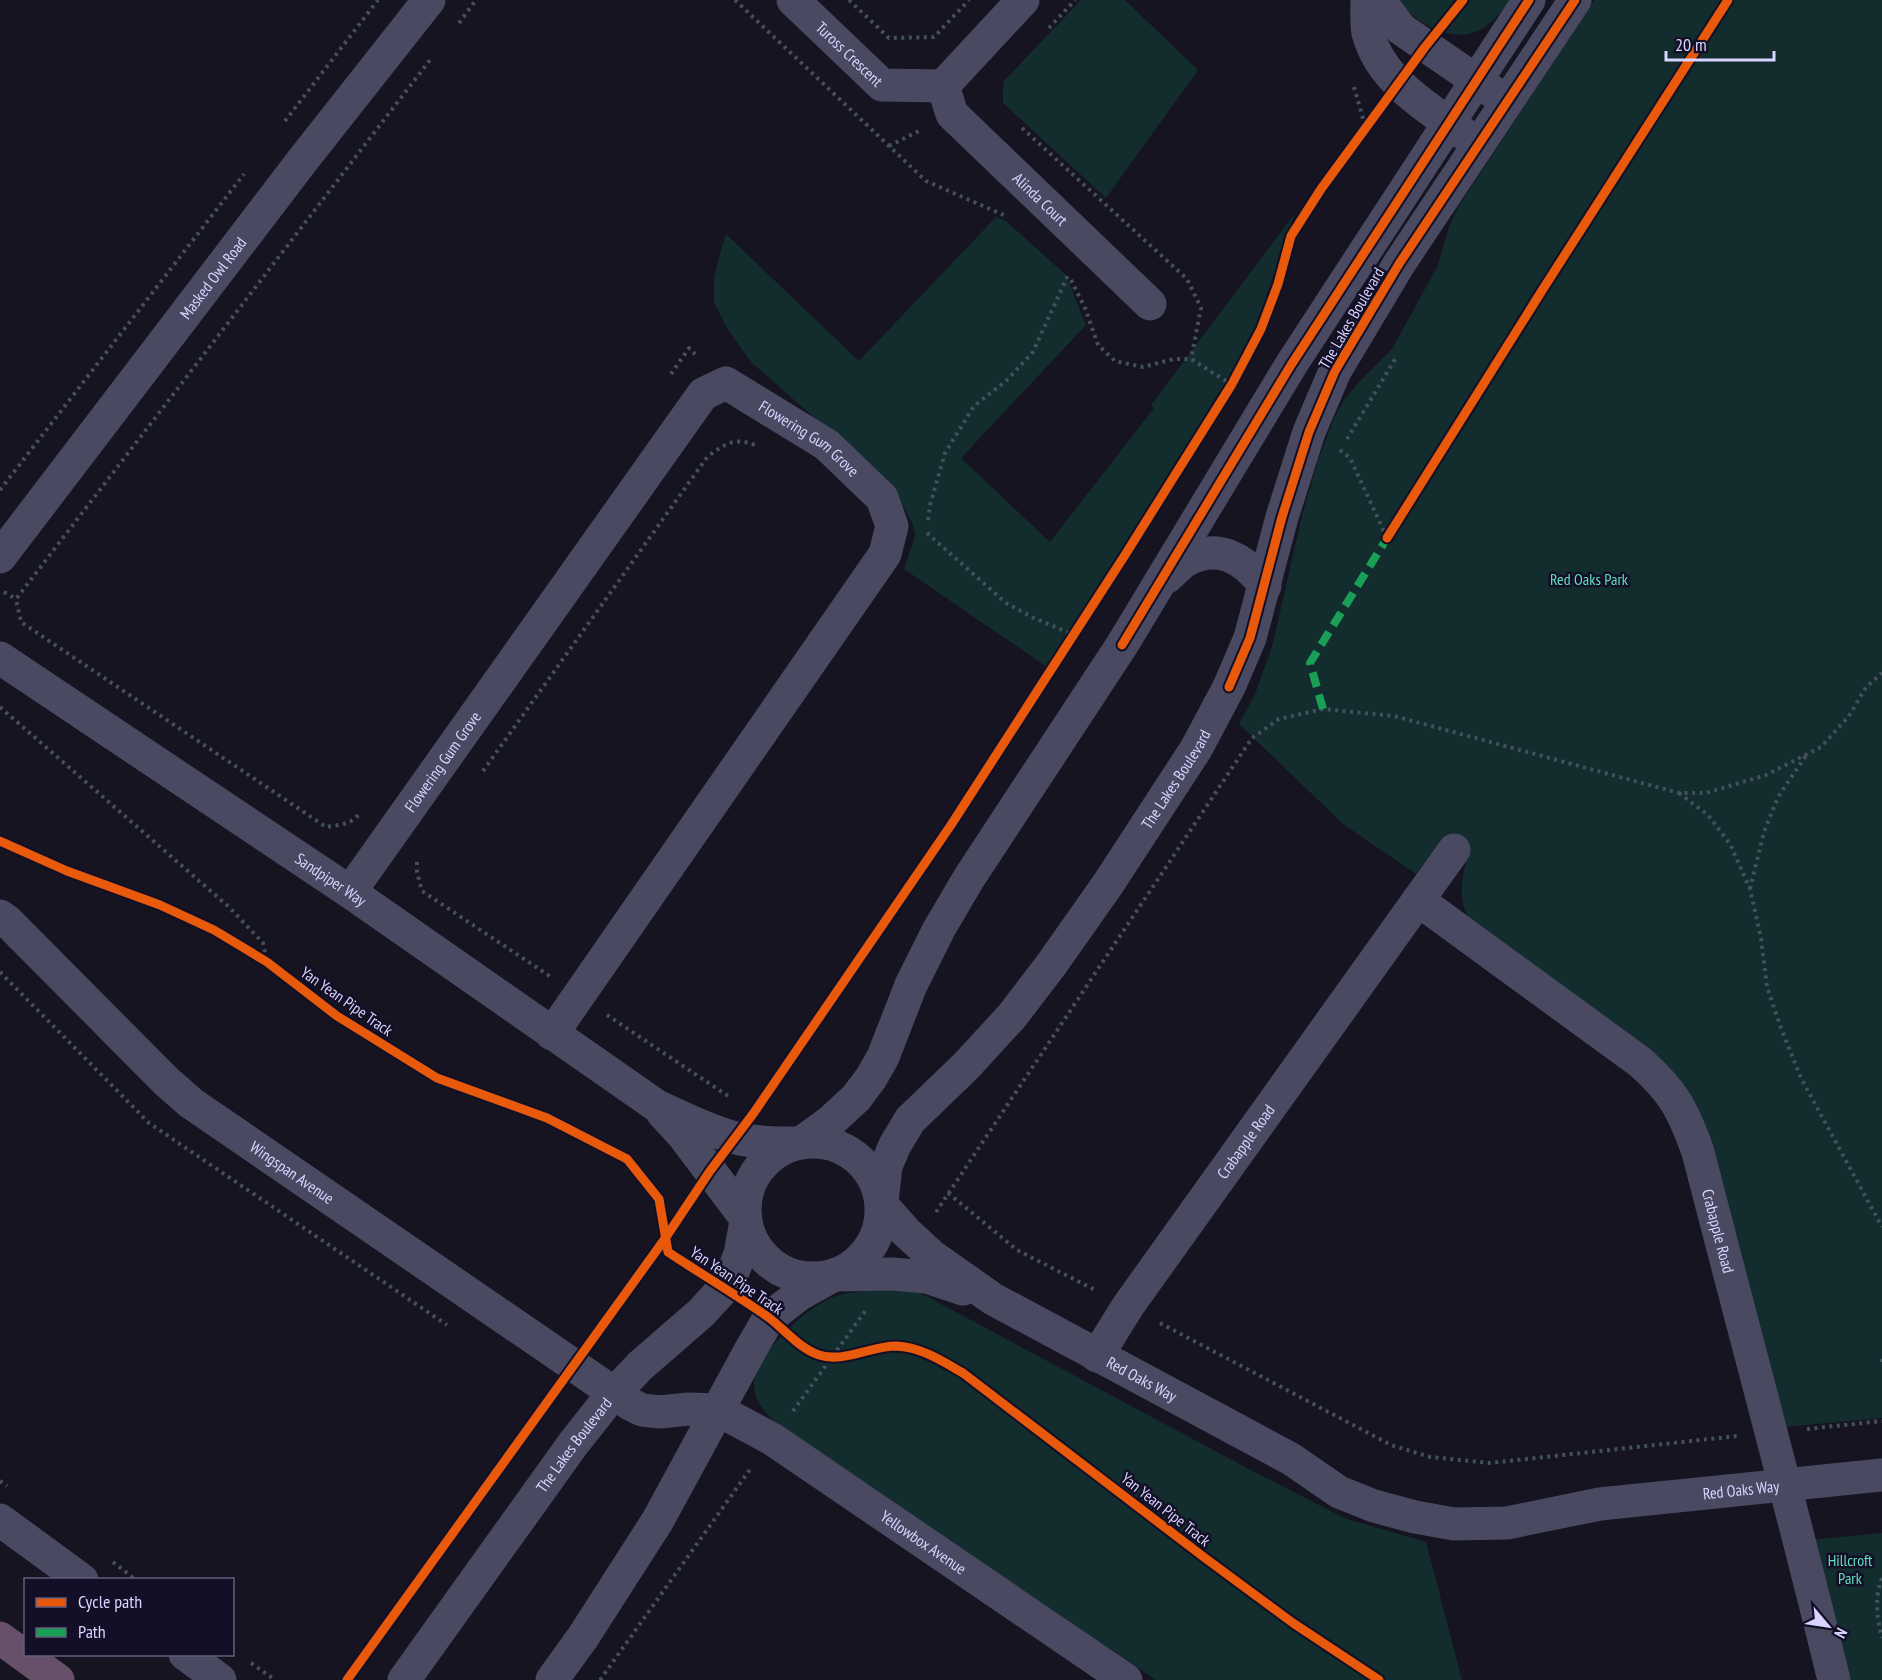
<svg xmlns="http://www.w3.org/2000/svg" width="1882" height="1680" viewBox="0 0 1882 1680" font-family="'PT Sans Narrow',sans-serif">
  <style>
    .green { fill: #132c2d }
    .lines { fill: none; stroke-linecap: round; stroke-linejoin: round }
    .path { stroke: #44505f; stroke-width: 4; stroke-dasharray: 3 4.5; stroke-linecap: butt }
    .minor { stroke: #4a4962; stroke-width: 33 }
    .highway { stroke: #67516a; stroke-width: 33 }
    .quiet { stroke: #1a9f57; stroke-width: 8; stroke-dasharray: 15 8; stroke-linecap: butt }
    .cycleway-casing { stroke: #130f26; stroke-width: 13 }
    .cycleway { stroke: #e8590c; stroke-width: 9 }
    .labels { text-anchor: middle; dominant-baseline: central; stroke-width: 5; stroke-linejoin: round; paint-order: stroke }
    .street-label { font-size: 16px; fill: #d9d4ff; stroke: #130f26 }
    .park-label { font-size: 16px; fill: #5fe0c0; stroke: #130f26 }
  </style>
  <rect width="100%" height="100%" fill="#161421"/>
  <!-- green -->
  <g class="green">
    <path d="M1081,0H1125L1198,70L1106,198L1003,103V82Z"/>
    <path d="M1398,0H1513C1504,9 1495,19 1485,27C1457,47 1415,24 1398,0Z"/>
    <path d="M1594,0H1882V1418L1784,1427L1712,1146C1701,1111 1686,1083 1658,1057L1468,916C1457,897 1463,877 1467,856L1442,838L1416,874L1343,824L1239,724L1255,694L1272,647L1302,516L1319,457L1335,416L1344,400L1360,381L1392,349L1438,265L1449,227L1458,207Z"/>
    <path d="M1295,213L1254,332L1240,359L1098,589L1047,667L904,569L915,536L912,522L890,484L752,363L730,333L714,303V281L718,261L726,234L859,361L996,217L1006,221L1066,275L1086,325L961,458L1050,542L1154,408L1151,405Z"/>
    <path d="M915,1290L1260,1475L1347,1519L1426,1542L1462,1680H1156L781,1427C767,1415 753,1401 754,1382C756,1354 808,1306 833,1297C860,1288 887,1291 915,1290Z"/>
    <path d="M1882,1533V1680H1850L1808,1540Z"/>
  </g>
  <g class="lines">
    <!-- path -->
    <g class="path">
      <path d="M735,0L926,181L1006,216"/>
      <path d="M849,0L889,38L934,37L969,0"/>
      <path d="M459,23L476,0"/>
      <path d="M1049,28L1075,0"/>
      <path d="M1354,87L1366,129"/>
      <path d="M285,121L378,0"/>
      <path d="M1022,128L1187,279L1201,308L1191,359"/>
      <path d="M889,146L921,130"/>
      <path d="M1071,280L1085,308L1098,345L1115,361L1143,367L1174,359H1191L1237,388"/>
      <path d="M671,374L689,348L698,357"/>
      <path d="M1347,439L1397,356"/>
      <path d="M1340,450L1350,458L1387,538"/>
      <path d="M0,490L244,174"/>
      <path d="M928,520L930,505L945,453L974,406L1007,380L1033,352L1068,275"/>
      <path d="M927,533L1006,603L1034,618L1074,635"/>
      <path d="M4,592L16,599"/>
      <path d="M0,707L229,907L263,943L267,962"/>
      <path d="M483,771L708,456C726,444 733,437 755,445"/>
      <path d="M1679,793L1708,815L1730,844L1750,889L1761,938L1767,987L1781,1028L1801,1078L1882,1227"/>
      <path d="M358,815C351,825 336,825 326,827L21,622L16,599L430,60"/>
      <path d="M417,862V872L422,891L551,977"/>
      <path d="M1750,889L1764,832L1778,797L1807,754"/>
      <path d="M0,972L149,1123L447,1325"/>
      <path d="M607,1015L728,1096"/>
      <path d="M948,1193L1017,1250L1097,1291"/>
      <path d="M936,1212L1252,738L1279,719L1323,709L1394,716L1679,793H1706L1766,775L1821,747L1849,716L1866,687L1882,673"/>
      <path d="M1160,1323L1391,1445L1430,1457L1490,1463L1737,1436"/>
      <path d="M1882,1359V1362"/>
      <path d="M793,1411L866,1310"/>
      <path d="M1807,1429L1882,1421"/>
      <path d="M0,1481L7,1486"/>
      <path d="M113,1562L136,1580"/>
      <path d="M1882,1578C1874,1598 1877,1618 1882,1638"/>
      <path d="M251,1663L275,1680"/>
      <path d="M600,1680L751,1468"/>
    </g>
    <!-- minor -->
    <g class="minor">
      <path id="s1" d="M793,0L882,85L943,86L1023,0"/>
      <path d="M1367,0C1367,10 1366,23 1368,33C1381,82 1429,108 1467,136"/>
      <path d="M1379,0L1401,29L1493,92"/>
      <path id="s2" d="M943,86L952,114L1150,304"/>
      <path id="s3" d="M0,557L302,161L429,0"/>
      <path d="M1167,577C1173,572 1179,565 1185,561C1218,542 1245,559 1265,586"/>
      <path id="s4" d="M0,658L350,892L657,1106C682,1117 708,1131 736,1138C756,1143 776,1143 797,1143"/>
      <path id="s5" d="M350,892L703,394L726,383L827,445L882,498L892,526L885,554L552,1034"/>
      <path id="s6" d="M1418,900L1640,1062C1674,1092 1683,1110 1698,1152C1743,1328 1791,1503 1834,1680"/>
      <path id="s7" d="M0,916L7,921L166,1081L191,1103L630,1404L642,1410L660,1412L689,1409L718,1410L772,1439L1126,1680"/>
      <path d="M662,1112L683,1135L745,1217"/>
      <circle cx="813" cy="1210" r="68"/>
      <path d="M802,1142L831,1121L856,1098L871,1078L883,1057L911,985L939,929L969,878L1122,645L1291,365L1529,0"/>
      <path id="s8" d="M882,1202L886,1166L895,1145L910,1120L966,1066L1012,1016L1051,965L1108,884L1196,749L1229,687L1250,638L1282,517L1309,432L1335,371L1399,264L1575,0"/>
      <path id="s9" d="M882,1205L906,1232L932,1256L993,1299L1291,1459L1339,1492L1374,1506L1415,1517L1454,1524L1507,1523L1600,1504L1882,1475"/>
      <path d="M835,1275L892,1274L927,1277L963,1289"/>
      <path id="s10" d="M1097,1356L1128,1306L1454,850"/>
      <path d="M0,1520L82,1580"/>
      <path d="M185,1654L220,1680"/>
      <path id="s11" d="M404,1680L573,1444L607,1401L640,1366L701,1313L724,1288L731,1277L740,1254L746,1221"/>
      <path d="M552,1680L583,1637L658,1520L751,1349L769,1318L800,1294L834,1275"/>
    </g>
    <!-- highway -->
    <path class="highway" d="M0,1638L58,1680"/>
    <!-- quiet -->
    <path class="quiet" d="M1323,709L1310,663L1387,538"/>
    <!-- cycleway casing -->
    <g class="cycleway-casing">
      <g id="cycleway">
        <path d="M1387,538L1543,289L1728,0"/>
        <path d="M1122,645L1291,365L1529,0"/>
        <path d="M1229,687L1250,638L1282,517L1309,432L1335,371L1399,264L1575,0"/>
        <path d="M0,841L67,871L160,905L214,930L267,962L337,1016L437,1078L547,1118L627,1159L659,1199L668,1252C701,1274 735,1294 768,1317C784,1329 800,1349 819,1355C844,1363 871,1346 896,1346C921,1347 942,1361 963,1373L1205,1558L1293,1623L1379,1680"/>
        <path d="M347,1680L664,1240L710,1171L753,1114L951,825L1125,555L1232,384L1261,329L1278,284L1291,236L1321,189L1425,47L1463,0"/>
      </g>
    </g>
    <!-- cycleway -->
    <use href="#cycleway" class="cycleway"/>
  </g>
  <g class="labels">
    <!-- street labels -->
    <g class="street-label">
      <text stroke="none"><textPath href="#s1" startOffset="78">Tuross Crescent</textPath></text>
      <text stroke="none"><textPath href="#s2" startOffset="152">Alinda Court</textPath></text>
      <text stroke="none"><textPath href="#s3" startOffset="351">Masked Owl Road</textPath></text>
      <text transform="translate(1351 318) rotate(-60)">The Lakes Boulevard</text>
      <text stroke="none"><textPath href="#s5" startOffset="736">Flowering Gum Grove</textPath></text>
      <text stroke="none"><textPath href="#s5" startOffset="160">Flowering Gum Grove</textPath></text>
      <text stroke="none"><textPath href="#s8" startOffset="522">The Lakes Boulevard</textPath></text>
      <text stroke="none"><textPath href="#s4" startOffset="398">Sandpiper Way</textPath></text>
      <text transform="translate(347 1001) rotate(35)">Yan Yean Pipe Track</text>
      <text stroke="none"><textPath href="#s10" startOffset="261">Crabapple Road</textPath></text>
      <text stroke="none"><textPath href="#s7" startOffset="390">Wingspan Avenue</textPath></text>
      <text stroke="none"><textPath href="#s6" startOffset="465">Crabapple Road</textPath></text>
      <text transform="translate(737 1280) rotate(34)">Yan Yean Pipe Track</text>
      <text stroke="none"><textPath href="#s9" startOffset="315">Red Oaks Way</textPath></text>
      <text stroke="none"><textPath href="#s11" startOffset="290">The Lakes Boulevard</textPath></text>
      <text stroke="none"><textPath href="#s9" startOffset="952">Red Oaks Way</textPath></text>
      <text transform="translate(1166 1509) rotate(38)">Yan Yean Pipe Track</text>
      <text stroke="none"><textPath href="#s7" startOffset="1134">Yellowbox Avenue</textPath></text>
    </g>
    <!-- park labels -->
    <g class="park-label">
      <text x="1589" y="579">Red Oaks Park</text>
      <text x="1850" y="1560">Hillcroft<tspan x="1850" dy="18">Park</tspan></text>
    </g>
  </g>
  <!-- legend -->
  <rect x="24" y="1578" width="210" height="78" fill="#130f26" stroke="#625e7d" stroke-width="1.5"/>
  <rect x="36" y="1598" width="30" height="9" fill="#e8590c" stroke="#625e7d" stroke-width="1.5"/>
  <text x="78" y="1608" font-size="18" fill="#d9d4ff">Cycle path</text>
  <rect x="36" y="1628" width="30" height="9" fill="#1a9f57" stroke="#625e7d" stroke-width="1.5"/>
  <text x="78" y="1638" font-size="18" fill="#d9d4ff">Path</text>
  <!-- north arrow -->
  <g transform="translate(1828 1626) rotate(119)" stroke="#130f26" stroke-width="4.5" paint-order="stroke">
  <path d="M0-4.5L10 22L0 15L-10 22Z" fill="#d9d4ff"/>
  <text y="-9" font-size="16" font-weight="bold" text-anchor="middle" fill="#d9d4ff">N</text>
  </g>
  <!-- scale -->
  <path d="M1666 51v9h108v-9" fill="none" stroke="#d9d4ff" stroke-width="3"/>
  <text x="1675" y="51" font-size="18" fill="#d9d4ff" stroke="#130f26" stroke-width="4.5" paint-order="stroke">20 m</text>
</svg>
